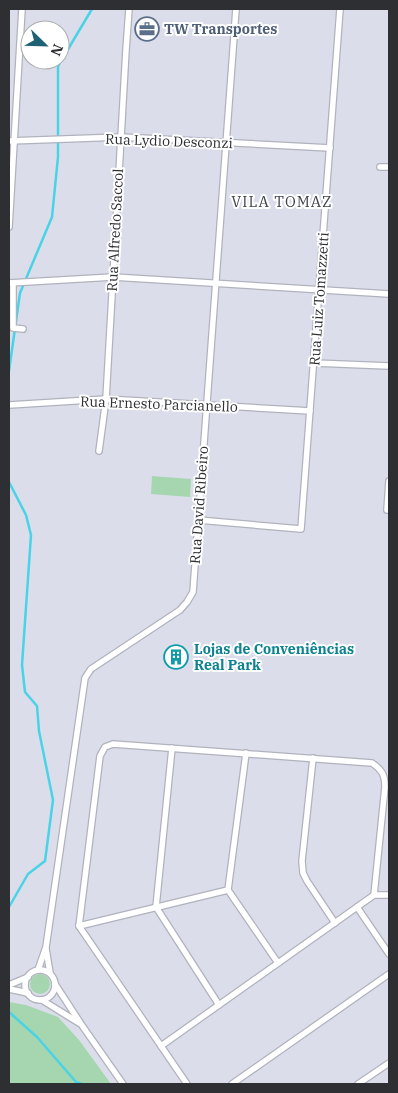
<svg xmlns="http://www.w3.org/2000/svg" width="398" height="1093" viewBox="0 0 398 1093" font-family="'IBM Plex Serif',serif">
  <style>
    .green { fill: #a6d6af }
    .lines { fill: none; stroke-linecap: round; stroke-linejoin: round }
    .stream { stroke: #4ad2e7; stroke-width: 2.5 }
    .minor-casing { stroke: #b0b3bd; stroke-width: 8 }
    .minor { stroke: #fff; stroke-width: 5.5 }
    .labels { text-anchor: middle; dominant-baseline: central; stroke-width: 4; stroke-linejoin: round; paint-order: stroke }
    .service-label { font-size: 14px; font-weight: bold; fill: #4e5e75; stroke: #fff; text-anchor: start }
    .street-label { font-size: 14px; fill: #2e2f33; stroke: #fff }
    .culture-label { font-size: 14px; font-weight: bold; fill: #0d838f; stroke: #fff; text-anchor: start }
    .neighbourhood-label { font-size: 15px; letter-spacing: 1px; fill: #41444d; stroke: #fff }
  </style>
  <rect width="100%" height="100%" fill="#dbdeea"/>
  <!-- green -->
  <g class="green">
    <path d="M152,476L191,479L190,497L151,494Z"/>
    <circle cx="40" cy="984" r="10"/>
    <path d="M9,1002L26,1005L58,1017L79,1040L111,1084H9Z"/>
  </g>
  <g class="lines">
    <!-- stream -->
    <g class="stream">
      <path d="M9,371L20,293L52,217L58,157V66L92,9"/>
      <path d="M9,482L26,515L31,535L22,665L25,692L37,706L39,731L53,800L45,861L28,874L9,907"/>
      <path d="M9,1012L37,1037L76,1082L82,1084"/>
    </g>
    <!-- minor casing -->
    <g class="minor-casing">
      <g id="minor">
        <path d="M9,141L121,137L330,148"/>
        <path d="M380,167H389"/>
        <path d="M9,227L22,9"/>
        <path d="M9,283L113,277L389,294"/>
        <path d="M13,283V328L23,329"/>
        <path d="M314,363L389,366"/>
        <path d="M9,405L106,399L310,411"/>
        <path d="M99,451L106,399L126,50L129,9"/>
        <path d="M387,510L389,481"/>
        <path d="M198,520L301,529L340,9"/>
        <path d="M172,748L156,907L219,1005"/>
        <path d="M246,753L228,890L278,963"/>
        <path d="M313,758L302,861L303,873L307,881L335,923"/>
        <path d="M357,907L389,954"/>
        <path d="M79,926L228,890"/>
        <path d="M46,949L50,973"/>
        <path d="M38,970L46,947L85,678L91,669L180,610L187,602L193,592L236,9"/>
        <circle cx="40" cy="985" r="15"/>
        <path d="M55,984L81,1024L123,1084"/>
        <path d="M9,985L28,977"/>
        <path d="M9,989L28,993"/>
        <path d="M42,1000L79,1023"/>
        <path d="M161,1046L374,895H389"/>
        <path d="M187,1084L79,926L100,756L105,747L113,744L372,763C382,770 385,775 385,787L374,895"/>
        <path d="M232,1084L389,974"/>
        <path d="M358,1084L389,1063"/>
      </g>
    </g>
    <!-- minor -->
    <use href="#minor" class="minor"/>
  </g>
  <!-- icons -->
  <defs>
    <g id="office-ring" transform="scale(1.25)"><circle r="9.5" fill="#fff" stroke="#5c6f8a" stroke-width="1.5"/><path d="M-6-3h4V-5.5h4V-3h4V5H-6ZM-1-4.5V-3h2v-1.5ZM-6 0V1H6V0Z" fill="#5c6f8a"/></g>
    <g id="building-ring" transform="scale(1.25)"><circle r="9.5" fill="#fff" stroke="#0f9aa8" stroke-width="1.5"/><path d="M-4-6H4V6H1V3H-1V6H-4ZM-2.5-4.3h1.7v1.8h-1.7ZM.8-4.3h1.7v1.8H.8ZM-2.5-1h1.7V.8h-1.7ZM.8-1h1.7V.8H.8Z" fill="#0f9aa8"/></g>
  </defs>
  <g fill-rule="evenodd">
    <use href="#office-ring" x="147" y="29"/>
    <use href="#building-ring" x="176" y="657"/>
  </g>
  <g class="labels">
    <!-- service labels -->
    <g class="service-label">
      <text x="164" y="29">TW Transportes</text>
    </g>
    <!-- street labels -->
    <g class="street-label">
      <text transform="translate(169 141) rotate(2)">Rua Lydio Desconzi</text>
      <text transform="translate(115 230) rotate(-87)">Rua Alfredo Saccol</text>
      <text transform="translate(319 299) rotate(-86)">Rua Luiz Tomazzetti</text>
      <text transform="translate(159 404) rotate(2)">Rua Ernesto Parcianello</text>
      <text transform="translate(199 505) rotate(-86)">Rua David Ribeiro</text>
    </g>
    <!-- culture labels -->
    <g class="culture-label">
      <text x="194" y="649">Lojas de Conveniências<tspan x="194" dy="16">Real Park</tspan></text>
    </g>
    <!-- neighbourhood labels -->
    <g class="neighbourhood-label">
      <text x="282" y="201">VILA TOMAZ</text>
    </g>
  </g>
  <!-- border -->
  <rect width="398" height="1093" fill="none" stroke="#2e2f33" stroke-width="20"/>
  <!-- north arrow -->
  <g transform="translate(45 45) rotate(113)"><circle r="24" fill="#ffffff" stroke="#abacad"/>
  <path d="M0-4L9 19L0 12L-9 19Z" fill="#1d6174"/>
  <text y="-8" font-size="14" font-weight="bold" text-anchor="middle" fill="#2e2f33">N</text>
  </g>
</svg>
